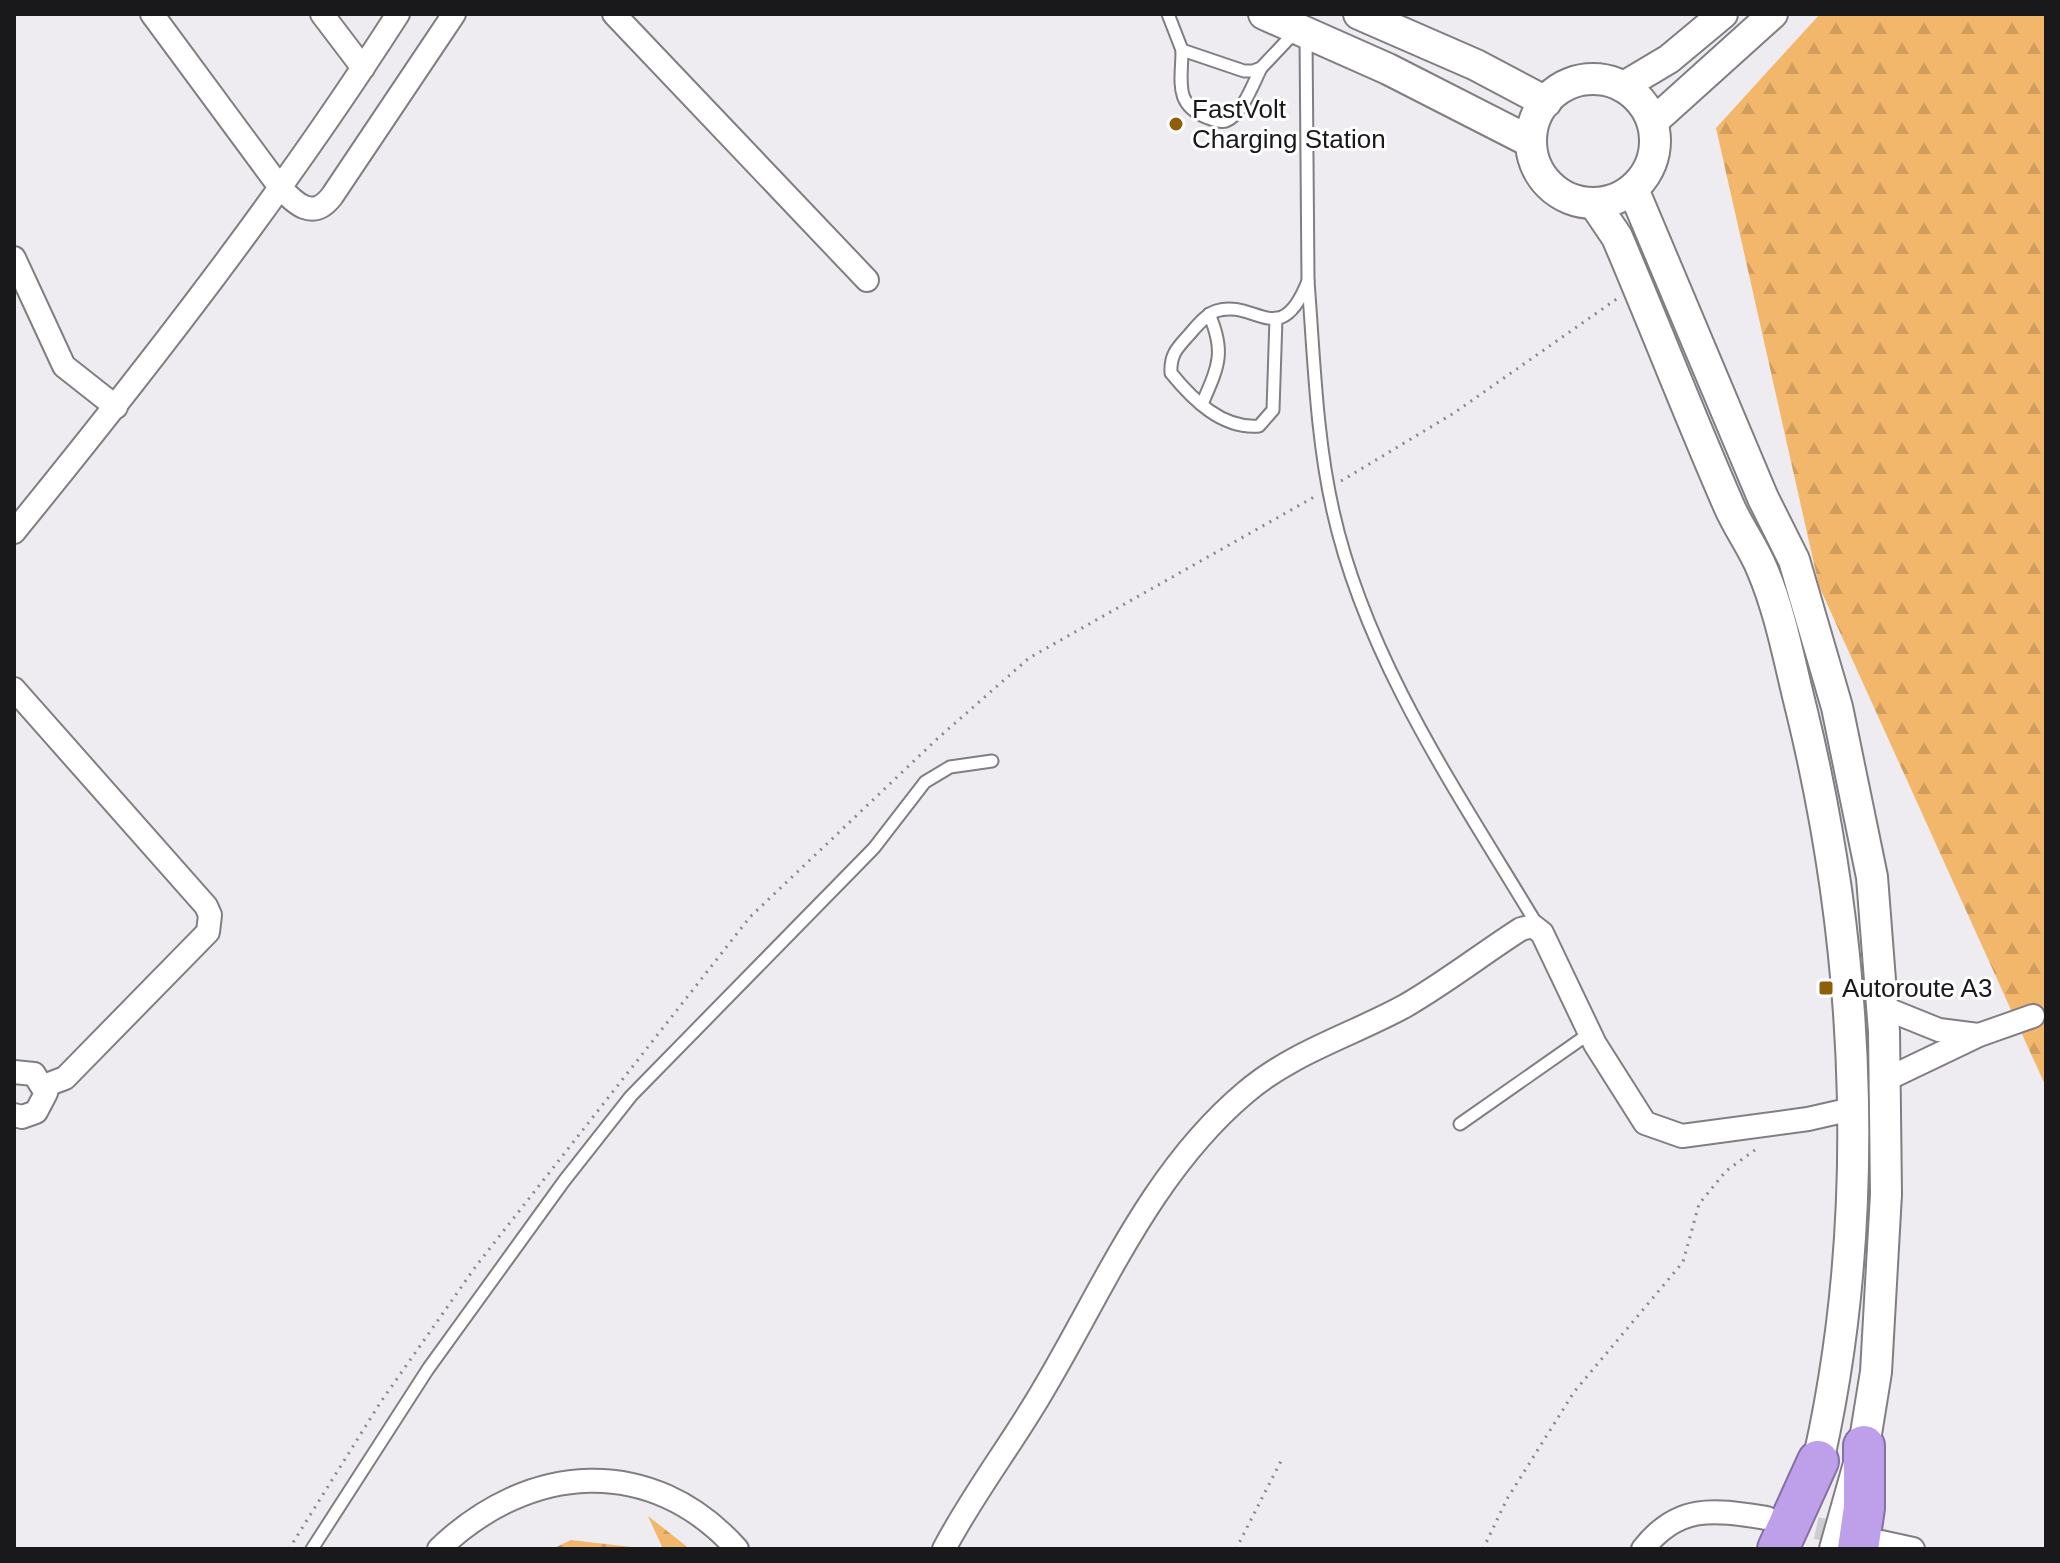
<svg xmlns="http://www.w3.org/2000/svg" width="2060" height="1563" viewBox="0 0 2060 1563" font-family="Arial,sans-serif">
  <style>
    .forest { fill: url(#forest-firs) }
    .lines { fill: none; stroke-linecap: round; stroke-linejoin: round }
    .minor-tunnel { stroke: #ceccd1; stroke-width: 22; stroke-dasharray: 22 11; stroke-linecap: butt }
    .service-casing { stroke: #807e82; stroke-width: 15 }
    .minor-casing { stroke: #807e82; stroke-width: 26 }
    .tertiary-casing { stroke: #807e82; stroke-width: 32 }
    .secondary-casing { stroke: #807e82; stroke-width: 34 }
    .motorway-casing { stroke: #8470a1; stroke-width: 44 }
    .path { stroke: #89888b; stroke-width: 3; stroke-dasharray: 2 6; stroke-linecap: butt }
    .service { stroke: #fff; stroke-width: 11 }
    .minor { stroke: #fff; stroke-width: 22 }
    .tertiary { stroke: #fff; stroke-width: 28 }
    .secondary { stroke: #fff; stroke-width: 30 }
    .motorway { stroke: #be9fea; stroke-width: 40 }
    .poi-dot { fill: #8f5e0b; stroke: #fff; stroke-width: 3 }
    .labels { text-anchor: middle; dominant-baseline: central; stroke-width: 6; stroke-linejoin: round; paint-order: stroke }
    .poi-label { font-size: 26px; fill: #19181a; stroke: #fff; text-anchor: start }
  </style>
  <defs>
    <pattern id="forest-firs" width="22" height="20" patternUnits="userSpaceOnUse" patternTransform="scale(2)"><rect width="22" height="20" fill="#f3b76b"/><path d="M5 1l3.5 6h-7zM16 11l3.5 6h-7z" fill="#d09d5c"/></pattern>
  </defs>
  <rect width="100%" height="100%" fill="#eeecf1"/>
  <!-- forest -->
  <g class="forest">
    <path d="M1820,14H2046V1087L1819,586L1716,128Z"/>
    <path d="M648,1516L685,1545L689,1549H663Z"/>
    <path d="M571,1540L649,1549H552Z"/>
  </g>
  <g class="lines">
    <!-- minor-tunnel -->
    <path class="minor-tunnel" d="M1784,1521L1852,1536"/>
    <!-- service casing -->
    <g class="service-casing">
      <g id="service">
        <path d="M1168,14L1182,50L1244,71H1253L1261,68L1295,32"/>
        <path d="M1182,50C1182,81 1173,105 1208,118C1213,120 1221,123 1226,121C1242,115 1254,82 1261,68"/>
        <path d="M1308,281C1314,357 1316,436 1333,511C1367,663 1460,796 1539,928"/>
        <path d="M1276,318L1273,410L1259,426C1222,429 1193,400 1171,373C1170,355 1177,348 1188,336C1196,327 1205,315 1216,311C1255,298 1280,352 1308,281L1306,37"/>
        <path d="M1202,404C1218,367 1226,353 1209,314"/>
        <path d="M1460,1124L1590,1033"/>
        <path d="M312,1549L428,1369L564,1181L631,1096L874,848L925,782L950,767L992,761"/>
      </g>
    </g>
    <!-- minor casing -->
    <g class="minor-casing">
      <g id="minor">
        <path d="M152,14L279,186C295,204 313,221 332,196L454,14"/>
        <path d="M322,14L363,68"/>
        <path d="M614,14L867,280"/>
        <path d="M14,258L64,366L116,407"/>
        <path d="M14,532C149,366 282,195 398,14"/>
        <path d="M14,689L206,906L210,915L208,932L65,1078L44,1086"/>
        <path d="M1882,1007L1939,1030L1978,1035"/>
        <path d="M14,1072L34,1074L46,1093L36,1112L22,1117L14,1115"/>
        <path d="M1885,1080L1979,1035L2033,1016"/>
        <path d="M1881,1542L1913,1549"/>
        <path d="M439,1549C528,1463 651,1453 737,1549"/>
        <path d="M944,1549C974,1492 1014,1441 1046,1385C1106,1283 1153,1170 1246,1092C1293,1052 1352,1035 1405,1006C1445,983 1482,954 1521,929L1533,926L1542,933L1595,1044L1645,1123L1682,1136L1808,1119L1852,1109"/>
        <path d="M1643,1549C1679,1503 1715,1510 1767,1518"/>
      </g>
    </g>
    <!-- tertiary casing -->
    <g class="tertiary-casing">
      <g id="tertiary">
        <path d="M1622,87L1669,59L1723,14"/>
        <path d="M1652,123L1773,14"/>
      </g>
    </g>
    <!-- secondary casing -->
    <g class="secondary-casing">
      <g id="secondary">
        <path d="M1264,14L1388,69L1531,142"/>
        <path d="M1359,14L1476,65L1546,102"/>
        <circle cx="1593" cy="141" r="62"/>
        <path d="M1633,189L1763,498L1794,560L1837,707L1872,877L1884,1032L1886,1194L1876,1372L1864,1446L1835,1549"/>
        <path d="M1594,203L1617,237C1655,326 1690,417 1729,506C1738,527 1753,547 1762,569C1781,613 1790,665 1802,712C1862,960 1874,1233 1813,1483"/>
      </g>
    </g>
    <!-- motorway casing -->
    <g class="motorway-casing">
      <g id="motorway">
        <path d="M1778,1549L1818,1461"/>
        <path d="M1858,1549L1864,1508V1446"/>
      </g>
    </g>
    <!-- path -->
    <g class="path">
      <path d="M1341,481L1454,413L1618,298"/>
      <path d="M289,1549L380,1403L476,1266L750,917L937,739L1029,658L1314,497"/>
      <path d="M1236,1549L1282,1459"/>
      <path d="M1483,1549L1507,1499L1574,1392L1683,1262L1699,1204L1726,1171L1759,1147"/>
    </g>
    <!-- service -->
    <use href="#service" class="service"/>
    <!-- minor -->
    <use href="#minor" class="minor"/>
    <!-- tertiary -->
    <use href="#tertiary" class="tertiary"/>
    <!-- secondary -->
    <use href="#secondary" class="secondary"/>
    <!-- motorway -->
    <use href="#motorway" class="motorway"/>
  </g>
  <!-- markers -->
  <g class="poi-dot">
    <circle cx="1176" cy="124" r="8"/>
    <rect x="1818" y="980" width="16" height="16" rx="4"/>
  </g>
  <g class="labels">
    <!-- poi labels -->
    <g class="poi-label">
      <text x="1192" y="109">FastVolt<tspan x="1192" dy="30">Charging Station</tspan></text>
      <text x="1842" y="988">Autoroute A3</text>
    </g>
  </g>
  <!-- border -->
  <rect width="2060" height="1563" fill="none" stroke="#19181a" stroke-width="32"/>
</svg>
